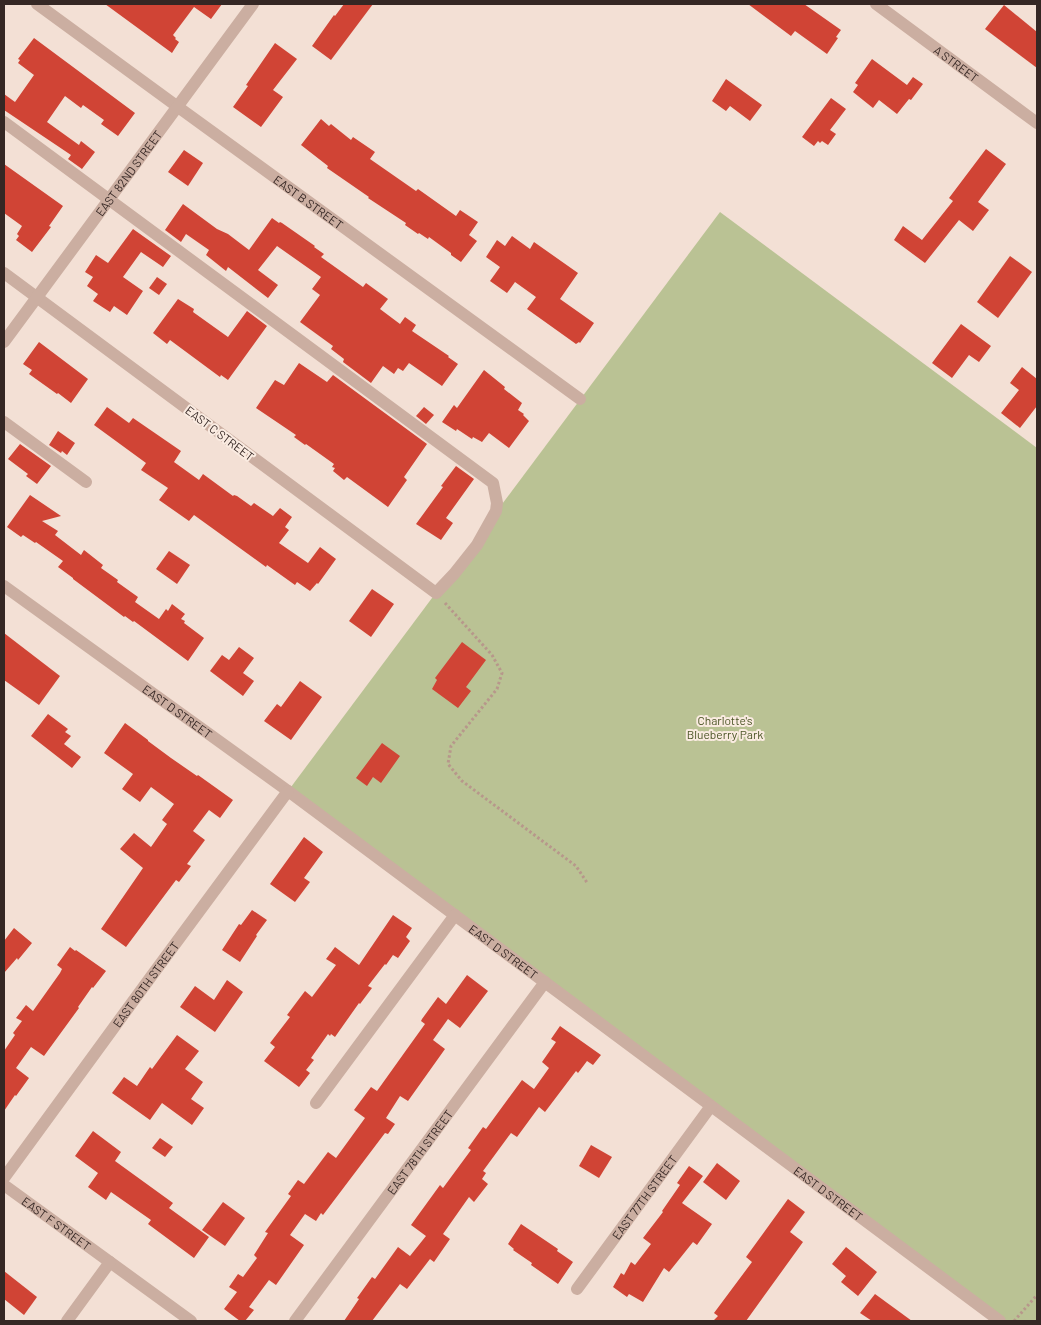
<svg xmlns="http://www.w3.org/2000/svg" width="1041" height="1325" viewBox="0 0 1041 1325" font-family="Barlow,sans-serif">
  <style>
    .green { fill: #bac294 }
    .building { fill: #d04435 }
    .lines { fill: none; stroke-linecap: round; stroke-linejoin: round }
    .path { stroke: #b7978b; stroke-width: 3; stroke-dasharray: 2.5 2.5; stroke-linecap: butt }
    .minor { stroke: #cbaea1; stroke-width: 12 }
    .labels { text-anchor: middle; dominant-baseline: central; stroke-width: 4; stroke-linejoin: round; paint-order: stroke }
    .street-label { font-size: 12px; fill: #352724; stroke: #faebe1 }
    .park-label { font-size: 12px; fill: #4b5526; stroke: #faebe1 }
  </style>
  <rect width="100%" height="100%" fill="#f3e0d5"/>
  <!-- green -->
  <path class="green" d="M720,212L1037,448V1321H1000L288,791Z"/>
  <!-- building -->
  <g class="building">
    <path d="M105,4H222L211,19L194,7L173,35L176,38L175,39L179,42L172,53Z"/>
    <path d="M344,4H373L331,60L312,46L334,15L335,16Z"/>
    <path d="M748,4H804L841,30L836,37L838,38L827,54L795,31L791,36Z"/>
    <path d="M1004,5L1037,32V68L985,29Z"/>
    <path d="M34,38L135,113L118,136L101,124L104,120L83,105L81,108L65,96L47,122L79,145L81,141L95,152L82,169L68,159L71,155L4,110V94L15,102L34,75L18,63L20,60L18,59Z"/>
    <path d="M275,43L297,59L273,90L283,97L261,127L233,107L248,86L246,85Z"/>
    <path d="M872,59L907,85L913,77L923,84L911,100L909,99L897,114L879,100L873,108L853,92L858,85L855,83Z"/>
    <path d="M726,79L762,105L750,121L730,106L726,111L712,101Z"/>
    <path d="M831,98L846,109L830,130L836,134L828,145L822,141L820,143L818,141L814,146L802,137Z"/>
    <path d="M321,119L329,126L331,124L351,140L353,137L375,152L370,159L416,191L418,189L456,216L460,210L478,222L469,235L477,241L461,262L451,255V253L429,237L428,239L419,233L418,234L405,225L406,223L368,198L369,197L327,168L328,166L301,145Z"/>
    <path d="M986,149L1006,164L978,202L989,210L973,231L959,220L925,263L894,240L903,226L922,240L953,201L949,198Z"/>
    <path d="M184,150L203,163L188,186L168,172Z"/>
    <path d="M4,164L63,206L49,226L51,227L32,252L16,240L19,236L17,234L22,226L4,213Z"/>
    <path d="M183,204L217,229L228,234L249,250L272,218L279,223L280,222L282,223L315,246L314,247L324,254L321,257L363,287L366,283L388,299L380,309L400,324L405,317L416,325L412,331L449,356L448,357L458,364L442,386L409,363L403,371L398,368L394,374L383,366L371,383L343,362L344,359L331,349L333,346L300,322L320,295L312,289L321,277L277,246L258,270L278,285L268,298L228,267L226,271L206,255L209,250L186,234L181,242L165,230Z"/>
    <path d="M133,229L171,256L163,267L141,252L123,277L143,291L127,315L114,306L110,312L93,301L98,294L87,286L93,277L85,272L96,255L108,263Z"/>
    <path d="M512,236L530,249L534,242L578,273L560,299L594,323L580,343L579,342L576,344L527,309L536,297L515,282L507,293L490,281L500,267L486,257L497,240L505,246Z"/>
    <path d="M1010,256L1032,272L998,318L977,302Z"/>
    <path d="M157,277L167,284L159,295L149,288Z"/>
    <path d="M178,299L194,309L193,312L228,337L247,311L267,326L228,380L221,375L220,377L170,340L167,344L153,333Z"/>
    <path d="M961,324L991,346L979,362L969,355L952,378L932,363Z"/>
    <path d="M39,342L88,379L71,403L58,393L57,394L29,374L32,370L23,364Z"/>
    <path d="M299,363L327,382L333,375L427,444L404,477L407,480L388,507L347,477L344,480L333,471L335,468L332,467L334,464L306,444L305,445L294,437L296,435L256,408L275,380L284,385Z"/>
    <path d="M1022,367L1037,379V406L1020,428L1001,413L1019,390L1010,383Z"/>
    <path d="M484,370L505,387L504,389L522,403L518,410L524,414L523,415L529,421L509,448L489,433L482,442L473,437L472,439L457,429L456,431L442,422L454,405L457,408Z"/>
    <path d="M107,407L129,423L133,418L181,451L174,462L199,480L203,474L233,496L234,495L237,496L251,506L254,503L273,516L280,508L292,517L285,527L289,530L279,543L308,563L320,547L336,559L318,584L317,583L310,591L297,582L295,585L267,565L266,567L194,515L189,521L159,500L168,488L141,470L146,463L94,425Z"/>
    <path d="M424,407L434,415L426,424L416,416Z"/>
    <path d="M58,431L75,443L67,455L62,451L61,453L49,445Z"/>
    <path d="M20,444L51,466L37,484L26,476L28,474L8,459Z"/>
    <path d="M456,466L474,479L446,518L453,523L441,540L416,524L443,487L441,486Z"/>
    <path d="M30,495L61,516L42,521L58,531L55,535L81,555L84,550L103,565L101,568L118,580L117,582L138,597L135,602L159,619L166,609L168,611L172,604L185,614L181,619L185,621L184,623L204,638L188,661L134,621L133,622L125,616L124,617L73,579V578L58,567L63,561L36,542L35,543L23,535L21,537L7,527Z"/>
    <path d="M169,551L190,565L177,584L156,569Z"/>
    <path d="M372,589L394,604L371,637L349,621Z"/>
    <path d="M4,633L60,676L39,705L4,680Z"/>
    <path d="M462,642L486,660L466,687L471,691L458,708L432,689L437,680L435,678Z"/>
    <path d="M239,647L254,658L243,673L254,681L243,696L210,671L222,655L229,660Z"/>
    <path d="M300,681L322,697L291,740L264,721L277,704L281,707Z"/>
    <path d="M48,714L68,729L65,732L71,736L64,744L81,757L72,768L31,736Z"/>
    <path d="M125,723L148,740V741L171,758L197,776L198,775L233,800L220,818L209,810L193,831L205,840L187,864L191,866L179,882L176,880L126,947L101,929L143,868L120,849L134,833L151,847L167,824L162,820L174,804L151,787L140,802L122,789L133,774L104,753Z"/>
    <path d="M382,743L400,756L381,783L373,777L367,786L356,778Z"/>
    <path d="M304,837L323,852L304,878L310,882L295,902L270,884Z"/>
    <path d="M252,910L267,920L256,935L257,936L240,962L222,950L239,924L241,925Z"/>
    <path d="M393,915L412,928L406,937L410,941L398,958L393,955L386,965L385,964L368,986L372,988L360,1004L359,1003L335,1037L331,1034L330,1036L328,1034L311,1058L314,1060L306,1070L310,1073L299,1087L264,1061L275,1047L270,1043L290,1017L287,1015L305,991L312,997L336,965L326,959L335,947L359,965Z"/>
    <path d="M14,928L32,943L18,960L17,958L4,973V941Z"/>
    <path d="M70,947L75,951L76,950L106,971L93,988L92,987L78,1007L79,1008L44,1056L31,1047L16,1068L29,1078L16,1096L15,1095L4,1111V1051L15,1035L13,1033L22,1021L16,1018L26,1005L33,1011L60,973L62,969L57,965Z"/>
    <path d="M467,975L488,991L460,1028L448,1019L433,1040L445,1049L408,1101L400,1096L386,1118L395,1124L388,1134L385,1133L323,1215L321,1213L316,1221L305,1214L290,1235L304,1245L276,1285L269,1280L249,1307L254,1310L245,1321H240L224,1309L237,1292L229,1287L238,1274L243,1277L257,1258L254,1255L268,1233L265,1232L291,1196L288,1194L298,1180L304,1184L328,1152L336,1158L365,1118L354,1110L371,1087L377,1091L407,1049L425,1024L421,1021L422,1019L438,997L446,1004Z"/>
    <path d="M227,980L243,992L215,1032L180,1007L195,986L214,1000Z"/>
    <path d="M560,1026L601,1055L593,1065L587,1061L578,1073L576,1071L545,1112L539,1107L517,1137L511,1133L483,1171L486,1173L482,1179L488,1184L474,1202L469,1197L443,1234L450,1239L434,1262L430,1259L407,1289L400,1284L372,1321H344L359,1299L357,1298L372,1277L375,1279L398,1247L410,1256L426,1236L411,1225L440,1185L443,1188L471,1150L468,1148L483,1127L486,1129L522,1080L534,1089L549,1068L542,1062L556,1042L551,1039Z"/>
    <path d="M177,1035L199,1051L185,1069L203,1082L191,1099L204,1108L192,1125L162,1103L150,1120L112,1093L124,1077L137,1086L150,1067L152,1069Z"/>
    <path d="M93,1131L121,1152L115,1161L173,1203L169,1208L209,1237L194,1258L148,1224L151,1220L111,1192L106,1200L88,1187L98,1173L75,1156Z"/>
    <path d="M160,1138L173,1147L165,1157L152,1148Z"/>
    <path d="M591,1145L612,1157L599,1178L579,1166Z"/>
    <path d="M717,1163L740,1181L726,1200L703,1182Z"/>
    <path d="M689,1166L703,1176L682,1203L712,1224L697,1245L693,1242L669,1272L664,1268L643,1302L629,1294L627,1297L613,1287L621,1273L624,1275L631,1262L635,1265L651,1244L643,1238L663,1212L662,1211L680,1185L677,1183Z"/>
    <path d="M788,1199L805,1212L790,1232L803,1242L746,1321H713L718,1316L714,1313L752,1262L746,1257Z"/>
    <path d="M223,1202L245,1218L225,1246L202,1230Z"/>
    <path d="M521,1224L558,1249L557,1251L573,1262L558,1284L531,1265L532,1263L513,1250L514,1249L508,1244Z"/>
    <path d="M846,1247L877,1272L858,1296L841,1282L846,1276L832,1264Z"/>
    <path d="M4,1271L37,1297L24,1315L4,1299Z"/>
    <path d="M875,1294L912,1321H872L860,1313Z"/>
  </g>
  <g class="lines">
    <!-- path -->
    <g class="path">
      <path d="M445,603L492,655L502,673L497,689L451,746L448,764L462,781L576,866L588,884"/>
      <path d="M1014,1321L1037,1295"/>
    </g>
    <!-- minor -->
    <g class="minor">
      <path id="s1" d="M37,4L178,107L580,399"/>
      <path id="s2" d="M876,4L1037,123"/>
      <path d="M4,122L493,483L497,503L496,511L477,545L454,574L436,593L4,273"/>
      <path id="s3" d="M4,342L253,4"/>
      <path d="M4,422L86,482"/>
      <path id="s4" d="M4,586L288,791L1000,1321"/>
      <path d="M316,1103L455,915"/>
      <path id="s5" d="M4,1178L150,978L288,791"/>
      <path id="s6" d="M4,1185L191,1321"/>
      <path id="s7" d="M577,1289L711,1106"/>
      <path d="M67,1321L110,1262"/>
      <path id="s8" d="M295,1321L545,982"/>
    </g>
  </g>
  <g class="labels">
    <!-- street labels -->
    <g class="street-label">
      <text stroke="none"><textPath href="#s2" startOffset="100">A STREET</textPath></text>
      <text stroke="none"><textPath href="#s3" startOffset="210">EAST 82ND STREET</textPath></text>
      <text stroke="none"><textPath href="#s1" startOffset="336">EAST B STREET</textPath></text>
      <text transform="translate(220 433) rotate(37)">EAST C STREET</text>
      <text stroke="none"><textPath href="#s4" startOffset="214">EAST D STREET</textPath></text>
      <text stroke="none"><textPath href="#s4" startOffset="619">EAST D STREET</textPath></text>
      <text stroke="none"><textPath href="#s5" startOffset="240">EAST 80TH STREET</textPath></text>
      <text stroke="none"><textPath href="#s8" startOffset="210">EAST 78TH STREET</textPath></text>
      <text stroke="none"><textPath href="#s4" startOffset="1024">EAST D STREET</textPath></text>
      <text stroke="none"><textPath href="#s7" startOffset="114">EAST 77TH STREET</textPath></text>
      <text stroke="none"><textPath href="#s6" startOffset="65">EAST F STREET</textPath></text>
    </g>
    <!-- park labels -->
    <g class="park-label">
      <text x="725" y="720">Charlotte's<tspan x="725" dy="14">Blueberry Park</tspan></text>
    </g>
  </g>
  <!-- border -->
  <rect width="1041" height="1325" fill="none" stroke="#352724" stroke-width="10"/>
</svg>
